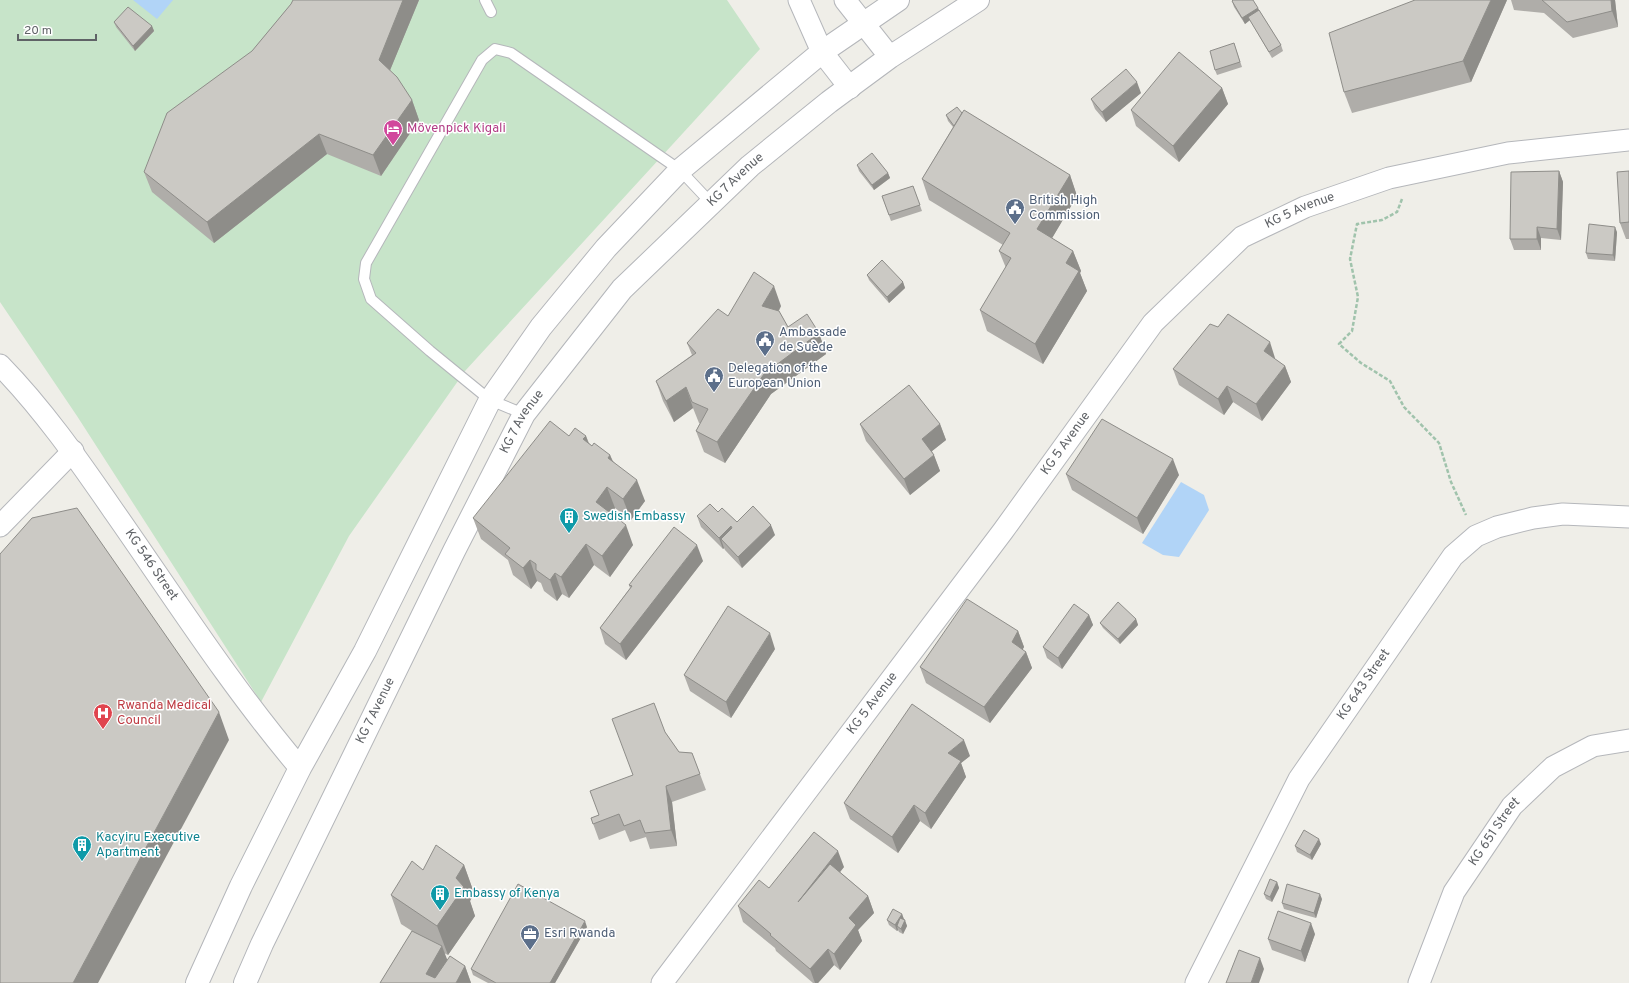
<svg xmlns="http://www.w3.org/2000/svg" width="1629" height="983" viewBox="0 0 1629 983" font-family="Overpass,sans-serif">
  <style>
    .green { fill: #c7e4c9 }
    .water { fill: #b1d4f7 }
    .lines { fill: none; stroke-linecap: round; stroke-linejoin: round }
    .service-casing { stroke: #b5b7bb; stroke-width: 12 }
    .minor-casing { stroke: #b5b7bb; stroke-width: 23 }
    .secondary-casing { stroke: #b4b6ba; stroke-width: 24 }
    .path { stroke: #a0c3ac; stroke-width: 2.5; stroke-dasharray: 4 2; stroke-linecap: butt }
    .service { stroke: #fff; stroke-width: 10 }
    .minor { stroke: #fff; stroke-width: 21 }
    .secondary { stroke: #fff; stroke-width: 22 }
    .wall { fill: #afada9 }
    .shaded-wall { fill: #8e8d89 }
    .building { fill: #cbc9c4; stroke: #8e8d89 }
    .labels { text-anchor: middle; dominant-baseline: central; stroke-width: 3; stroke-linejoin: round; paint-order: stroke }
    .hotel-label { font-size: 13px; fill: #b23c85; stroke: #fff; text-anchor: start }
    .street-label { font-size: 13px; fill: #5f6266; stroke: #fff }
    .service-label { font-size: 13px; fill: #4e5e75; stroke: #fff; text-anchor: start }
    .culture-label { font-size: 13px; fill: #0d838f; stroke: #fff; text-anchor: start }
    .health-label { font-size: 13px; fill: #be3a42; stroke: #fff; text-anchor: start }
  </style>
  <rect width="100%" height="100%" fill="#efeee8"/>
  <!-- green -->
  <path class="green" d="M0,0H727L760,49L465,371L349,536L261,702L77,416L0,302Z"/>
  <!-- water -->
  <g class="water">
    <path d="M133,0H173L157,19Z"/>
    <path d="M1181,482L1204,495L1209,510L1179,557L1163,555L1142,543Z"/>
  </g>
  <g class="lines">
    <!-- service casing -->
    <g class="service-casing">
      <g id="service">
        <path d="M485,0L491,12"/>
        <path d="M524,414L490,400L430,351L371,299L364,279L366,263L482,60L495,49L511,53L680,170L711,203"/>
      </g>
    </g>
    <!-- minor casing -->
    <g class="minor-casing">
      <g id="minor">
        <path d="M799,0L822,52L850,88"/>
        <path d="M845,0L890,57"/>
        <path id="s1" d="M0,365C44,410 79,461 115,513C175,599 232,688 300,768"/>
        <path d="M0,526L73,451"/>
        <path id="s2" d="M662,983L1003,531L1153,323L1242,237L1305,207L1389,178L1508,153L1629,140"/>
        <path id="s3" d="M1196,983L1299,779L1453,556L1476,536L1497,527L1533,518L1563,514L1629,517"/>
        <path id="s4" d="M1419,983L1454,892L1512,806L1553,767L1593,746L1629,740"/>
      </g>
    </g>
    <!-- secondary casing -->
    <g class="secondary-casing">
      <g id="secondary">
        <path d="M197,983L241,886L300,768L365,651L490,400L541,327L606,248L680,170L822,52L898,0"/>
        <path id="s5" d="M245,983L262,944L454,551L524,414L622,289L750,166L829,102L890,57L978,0"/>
      </g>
    </g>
    <!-- path -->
    <path class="path" d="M1402,199L1397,212L1382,220L1357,224L1350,259L1358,297L1352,331L1339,344L1361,363L1390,381L1404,407L1439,443L1451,482L1466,515"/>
    <!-- service -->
    <use href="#service" class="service"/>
    <!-- minor -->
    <use href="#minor" class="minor"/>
    <!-- secondary -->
    <use href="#secondary" class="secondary"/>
  </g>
  <!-- wall -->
  <g class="wall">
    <path d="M293,0H419L390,70L412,100L419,120L381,176L327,154L214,243L152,192L144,172L252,51L291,4Z"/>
    <path d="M1507,0L1471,82L1352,113L1344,92Z"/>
    <path d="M1511,0H1615L1618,27L1573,38L1544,13L1514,10Z"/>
    <path d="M1232,1L1258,8L1259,10L1281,45L1283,51L1272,58L1250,20L1245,24L1234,7Z"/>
    <path d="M114,22L152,26L154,31L135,51L116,27Z"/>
    <path d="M1234,43L1242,67L1217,75L1215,70Z"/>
    <path d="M1222,88L1228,104L1179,162L1136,126L1131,110Z"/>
    <path d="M1141,93L1106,122L1095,109L1091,99Z"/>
    <path d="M962,113L1070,175L1077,196L1052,238L1073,251L1081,271L1080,273L1087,291L1043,364L987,331L980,310L1006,268L999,251L1003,245L929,200L922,179L953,127L948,121L946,115Z"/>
    <path d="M857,165L888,173L890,178L874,190L859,171Z"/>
    <path d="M1559,171L1563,182L1561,240L1541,238V250H1514L1510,239Z"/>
    <path d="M1629,171V239H1626L1620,223Z"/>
    <path d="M913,186L922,211L891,221L882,196Z"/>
    <path d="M1617,232L1615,261L1588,259L1586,253Z"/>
    <path d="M867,275L903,282L905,288L889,303L869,280Z"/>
    <path d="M781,306L779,311L788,327L819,333L826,354L771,394L725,463L704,452L696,431L700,423H699L693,408L674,422L663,401L656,381L692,355L687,343L728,316Z"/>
    <path d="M1275,358V359L1285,366L1291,382L1262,421L1233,402L1224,415L1179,385L1173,369Z"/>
    <path d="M860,424H940L946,440L932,451L940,471L910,495L866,441Z"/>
    <path d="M569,436H586L589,443L592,446L610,455L613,461L645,501L631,520L615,508L611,513L633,545L610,577L594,565L569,598L562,594L557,601L544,591L541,583L537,581L531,589L513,575L508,560L481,539L473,518Z"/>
    <path d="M1066,474L1179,475L1143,534L1072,490Z"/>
    <path d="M718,512L737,522L775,535L742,568L725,550L724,548L723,549L701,527L697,516Z"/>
    <path d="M703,561L626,660L605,644L600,628L630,588L629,585Z"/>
    <path d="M1089,615L1093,625L1062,669L1047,658L1043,647Z"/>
    <path d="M1136,619L1138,625L1120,644L1103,628L1100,623Z"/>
    <path d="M1018,631L1024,647L1022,650L1026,652L1032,668L990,723L926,683L920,667Z"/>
    <path d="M775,649L731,718L690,691L684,675Z"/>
    <path d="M665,732L679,752L692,753L706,790L672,802L677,846L650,849L646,837L630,842L625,830L599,840L591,818L599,815L633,775Z"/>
    <path d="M970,756L961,763L966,777L931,829L920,821L898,853L850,819L844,803Z"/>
    <path d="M1321,844L1312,860L1297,852L1295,846Z"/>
    <path d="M464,865L474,893L470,901L475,916L448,955L444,953L447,960L465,966L471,983H380L412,931L401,924L391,895L423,870Z"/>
    <path d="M844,867L840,872L868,896L874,913L858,930L862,941L840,970L834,965L818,983H813L776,951L775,948L743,922L738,906L769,888Z"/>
    <path d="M1277,882L1279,888L1272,902L1266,899L1264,894Z"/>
    <path d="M1322,899L1316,918L1284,909L1282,903Z"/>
    <path d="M902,914L907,926L903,934L899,932L898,930L897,931L889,925L887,920Z"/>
    <path d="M587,927L555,983H488L473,975L471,969Z"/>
    <path d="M1315,934L1305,962L1272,950L1268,939Z"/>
  </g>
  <!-- shaded-wall -->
  <g class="shaded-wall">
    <path d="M403,0H419L386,80L379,60Z"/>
    <path d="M1491,0H1507L1471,82L1463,61Z"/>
    <path d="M1611,0H1615L1618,27L1612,11Z"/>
    <path d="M1258,8L1260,13L1248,17L1250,20L1245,24L1242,18Z"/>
    <path d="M152,26L154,31L135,51L133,46Z"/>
    <path d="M1137,82L1141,93L1106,122L1102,112Z"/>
    <path d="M1222,88L1228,104L1179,162L1173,146Z"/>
    <path d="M412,100L419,120L381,176L373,155Z"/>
    <path d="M319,134L327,154L214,243L207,222Z"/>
    <path d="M1559,171L1563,182L1561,240L1557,229Z"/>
    <path d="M888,173L890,178L874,190L872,185Z"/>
    <path d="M1070,175L1077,196L1045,250L1037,229Z"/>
    <path d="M1537,227L1541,238V250L1537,239Z"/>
    <path d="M1615,227L1617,232L1615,261L1613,255Z"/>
    <path d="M1073,251L1081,271L1080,273L1087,291L1043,364L1035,344L1066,263Z"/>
    <path d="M903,282L905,288L889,303L887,297Z"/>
    <path d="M774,286L781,306L770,326L762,306Z"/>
    <path d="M819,333L826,354L771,394L725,463L717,442L764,374Z"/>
    <path d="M1270,342L1275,358L1270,367L1264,351Z"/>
    <path d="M1285,366L1291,382L1262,421L1256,404Z"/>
    <path d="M1227,386L1233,402L1224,415L1218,399Z"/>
    <path d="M686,387L693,408L674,422L666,401Z"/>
    <path d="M940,424L946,440L927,455L922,439Z"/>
    <path d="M586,436L593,457L583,439Z"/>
    <path d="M610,455L618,475L608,458Z"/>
    <path d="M934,455L940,471L910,495L904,479Z"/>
    <path d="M1173,459L1179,475L1143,534L1137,518Z"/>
    <path d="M637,480L645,501L631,520L623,499Z"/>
    <path d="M607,487L615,508L603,523L596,502Z"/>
    <path d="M626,525L633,545L610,577L602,556Z"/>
    <path d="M771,525L775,535L742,568L738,557Z"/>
    <path d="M731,526L735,537L721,539L724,548L723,549L719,538Z"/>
    <path d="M586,544L594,565L569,598L561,577Z"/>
    <path d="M697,545L703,561L626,660L620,644Z"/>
    <path d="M530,560L537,581L531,589L523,568Z"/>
    <path d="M555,573L562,594L557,601L550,580Z"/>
    <path d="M1089,615L1093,625L1062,669L1058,658Z"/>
    <path d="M1136,619L1138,625L1120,644L1118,639Z"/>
    <path d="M1018,631L1024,647L1018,658L1012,642Z"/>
    <path d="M770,633L775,649L731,718L726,702Z"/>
    <path d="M1026,652L1032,668L990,723L984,707Z"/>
    <path d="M219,712L229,740L98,983H73Z"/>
    <path d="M964,740L970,756L961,763L966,777L931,829L925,813L948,753Z"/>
    <path d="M666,786L672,802L677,846L671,830Z"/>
    <path d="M914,805L920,821L898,853L892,837Z"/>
    <path d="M1319,839L1321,844L1312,860L1310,855Z"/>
    <path d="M838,851L844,867L803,918L798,902Z"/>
    <path d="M464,865L474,893L470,901L475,916L448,955L437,926L456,878Z"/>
    <path d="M1277,882L1279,888L1272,902L1270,897Z"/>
    <path d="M1320,894L1322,899L1316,918L1314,913Z"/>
    <path d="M868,896L874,913L858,930L862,941L840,970L834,954L849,918Z"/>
    <path d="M902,914L904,920L897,926L898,930L897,931L895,925Z"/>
    <path d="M905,920L907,926L903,934L901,929Z"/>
    <path d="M585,921L587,927L555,983H550Z"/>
    <path d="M1311,923L1315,934L1305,962L1301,951Z"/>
    <path d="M442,946L450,967L441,983L426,974Z"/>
    <path d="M828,949L834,965L818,983H815L810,969Z"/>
    <path d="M1260,958L1264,969L1259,983H1251Z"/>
    <path d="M465,966L471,983H456Z"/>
  </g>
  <!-- building -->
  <g class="building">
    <path d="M293,0H403L379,60L397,77L412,100L373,155L319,134L207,222L144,172L167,113L252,51L291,4Z"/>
    <path d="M1233,0H1253L1258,8L1242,18L1232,1Z"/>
    <path d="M1415,0H1491L1463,61L1344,92L1329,33Z"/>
    <path d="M1542,0H1611L1612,11L1567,22Z"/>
    <path d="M128,7L152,26L133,46L114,22Z"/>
    <path d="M1259,10L1281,45L1269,52L1248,17Z"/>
    <path d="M1234,43L1240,62L1215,70L1210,51Z"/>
    <path d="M1179,52L1222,88L1173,146L1131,110Z"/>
    <path d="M1126,69L1137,82L1102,112L1091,99Z"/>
    <path d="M957,107L962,113L954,126L946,115Z"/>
    <path d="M964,110L1070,175L1037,229L1073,251L1066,263L1079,271L1035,344L980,310L1011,258L999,251L1010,233L922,179Z"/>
    <path d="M872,153L888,173L872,185L857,165Z"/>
    <path d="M1559,171L1557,229L1537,227V239H1510L1511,172Z"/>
    <path d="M1629,171V222L1620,223L1617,172Z"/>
    <path d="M913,186L920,205L889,215L882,196Z"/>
    <path d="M1589,224L1615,227L1613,255L1586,253Z"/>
    <path d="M882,260L903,282L887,297L867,275Z"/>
    <path d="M754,272L774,286L762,306L779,311L788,327L807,314L819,333L764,374L717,442L696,431L708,409L692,402L686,387L666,401L656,381L696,353L687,343L718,309L728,316Z"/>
    <path d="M1228,314L1270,342L1264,351L1285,366L1256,404L1227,386L1218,399L1173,369L1210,324L1218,327Z"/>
    <path d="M909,385L940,424L922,439L934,455L904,479L860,424Z"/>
    <path d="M1102,419L1173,459L1137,518L1066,474Z"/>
    <path d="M550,421L569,436L575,428L586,436L583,439L592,446L594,443L610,455L608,458L637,480L623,499L607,487L596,502L626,525L602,556L586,544L561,577L555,573L550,580L536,570V564L530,560L523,568L505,554L510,548L473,518Z"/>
    <path d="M710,504L718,512L722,508L737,522L753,506L771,525L738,557L721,539L732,528L731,526L719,538L697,516Z"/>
    <path d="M77,508L219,712L73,983H0V554L32,518Z"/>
    <path d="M674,527L697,545L620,644L600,628L632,586L629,585Z"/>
    <path d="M967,599L1018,631L1012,642L1026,652L984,707L920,667Z"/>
    <path d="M1118,602L1136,619L1118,639L1100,623Z"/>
    <path d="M1074,604L1089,615L1058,658L1043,647Z"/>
    <path d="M728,606L770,633L726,702L684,675Z"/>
    <path d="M654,703L665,732L679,752L692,753L700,774L666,786L671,830L645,833L640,820L624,826L619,814L593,824L591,818L599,815L590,791L633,775L612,719Z"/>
    <path d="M912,704L964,740L948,753L961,761L925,813L914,805L892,837L844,803Z"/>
    <path d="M1304,830L1319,839L1310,855L1295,846Z"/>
    <path d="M814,832L838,851L798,902L830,864L868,896L849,918L856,925L834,954L828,949L810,969L770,935L771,934L738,906L759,880L769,888Z"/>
    <path d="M436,845L464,865L456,878L464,887L437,926L391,895L412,861L423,870Z"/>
    <path d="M1270,879L1277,882L1270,897L1264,894Z"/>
    <path d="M518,884L585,921L550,983H496L471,969Z"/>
    <path d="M1287,884L1320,894L1314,913L1282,903Z"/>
    <path d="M893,909L902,914L895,925L887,920Z"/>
    <path d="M1278,911L1311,923L1301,951L1268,939Z"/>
    <path d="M900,918L905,920L901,929L897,926Z"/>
    <path d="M412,931L442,946L426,974L435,978L450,956L465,966L456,983H380Z"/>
    <path d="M1239,950L1260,958L1251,983H1226Z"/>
  </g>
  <!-- icons -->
  <defs>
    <g id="hotel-pin" transform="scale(1)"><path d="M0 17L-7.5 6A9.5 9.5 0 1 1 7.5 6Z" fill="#d1479c" stroke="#fff"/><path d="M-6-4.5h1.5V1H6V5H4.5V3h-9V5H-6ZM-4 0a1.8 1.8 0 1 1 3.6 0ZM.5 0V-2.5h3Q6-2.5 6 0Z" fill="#fff"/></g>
    <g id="civic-pin" transform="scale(1)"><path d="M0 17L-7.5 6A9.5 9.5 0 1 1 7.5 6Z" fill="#5c6f8a" stroke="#fff"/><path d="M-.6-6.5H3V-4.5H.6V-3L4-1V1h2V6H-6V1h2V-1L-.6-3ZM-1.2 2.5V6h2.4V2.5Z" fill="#fff"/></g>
    <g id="building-pin" transform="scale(1)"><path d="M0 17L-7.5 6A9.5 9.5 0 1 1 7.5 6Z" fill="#0f9aa8" stroke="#fff"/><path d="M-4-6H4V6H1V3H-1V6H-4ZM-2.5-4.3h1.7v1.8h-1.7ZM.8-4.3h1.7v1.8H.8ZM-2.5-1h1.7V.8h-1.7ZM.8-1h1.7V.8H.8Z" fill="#fff"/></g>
    <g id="hospital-pin" transform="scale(1)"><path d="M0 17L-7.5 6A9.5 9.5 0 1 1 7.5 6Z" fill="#e0444e" stroke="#fff"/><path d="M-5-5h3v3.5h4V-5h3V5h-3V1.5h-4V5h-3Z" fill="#fff"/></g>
    <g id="office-pin" transform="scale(1)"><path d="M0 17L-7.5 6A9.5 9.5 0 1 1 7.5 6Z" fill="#5c6f8a" stroke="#fff"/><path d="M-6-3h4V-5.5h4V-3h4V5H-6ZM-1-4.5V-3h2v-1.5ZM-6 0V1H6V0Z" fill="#fff"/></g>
  </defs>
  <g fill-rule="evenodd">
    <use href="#hotel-pin" x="393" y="129"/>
    <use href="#civic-pin" x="1015" y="208"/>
    <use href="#civic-pin" x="765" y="340"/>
    <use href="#civic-pin" x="714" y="376"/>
    <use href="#building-pin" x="569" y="517"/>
    <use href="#hospital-pin" x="103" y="713"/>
    <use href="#building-pin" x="82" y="845"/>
    <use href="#building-pin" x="440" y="894"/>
    <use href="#office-pin" x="530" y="934"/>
  </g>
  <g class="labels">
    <!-- hotel labels -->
    <g class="hotel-label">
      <text x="407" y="129">Mövenpick Kigali</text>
    </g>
    <!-- street labels -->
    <g class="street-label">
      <text stroke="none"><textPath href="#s5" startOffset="950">KG 7 Avenue</textPath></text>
      <text stroke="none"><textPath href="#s2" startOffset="1010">KG 5 Avenue</textPath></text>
      <text stroke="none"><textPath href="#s5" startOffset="626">KG 7 Avenue</textPath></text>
      <text stroke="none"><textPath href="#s2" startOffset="674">KG 5 Avenue</textPath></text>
      <text stroke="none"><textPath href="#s1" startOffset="251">KG 546 Street</textPath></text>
      <text stroke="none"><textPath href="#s3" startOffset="343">KG 643 Street</textPath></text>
      <text stroke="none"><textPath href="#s2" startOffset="350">KG 5 Avenue</textPath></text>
      <text stroke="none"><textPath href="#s5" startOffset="302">KG 7 Avenue</textPath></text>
      <text stroke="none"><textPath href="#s4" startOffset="170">KG 651 Street</textPath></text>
    </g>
    <!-- service labels -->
    <g class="service-label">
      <text x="1029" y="201">British High<tspan x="1029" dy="15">Commission</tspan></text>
      <text x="779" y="333">Ambassade<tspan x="779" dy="15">de Suède</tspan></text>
      <text x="728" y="369">Delegation of the<tspan x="728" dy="15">European Union</tspan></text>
      <text x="544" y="934">Esri Rwanda</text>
    </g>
    <!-- culture labels -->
    <g class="culture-label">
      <text x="583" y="517">Swedish Embassy</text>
      <text x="96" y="838">Kacyiru Executive<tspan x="96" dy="15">Apartment</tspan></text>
      <text x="454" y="894">Embassy of Kenya</text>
    </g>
    <!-- health labels -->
    <g class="health-label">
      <text x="117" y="706">Rwanda Medical<tspan x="117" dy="15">Council</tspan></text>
    </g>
  </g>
  <!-- scale -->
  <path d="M18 34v6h78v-6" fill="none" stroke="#5f6266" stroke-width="2"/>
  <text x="24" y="34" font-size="12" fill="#5f6266" stroke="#ffffff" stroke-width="3" paint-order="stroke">20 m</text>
</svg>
